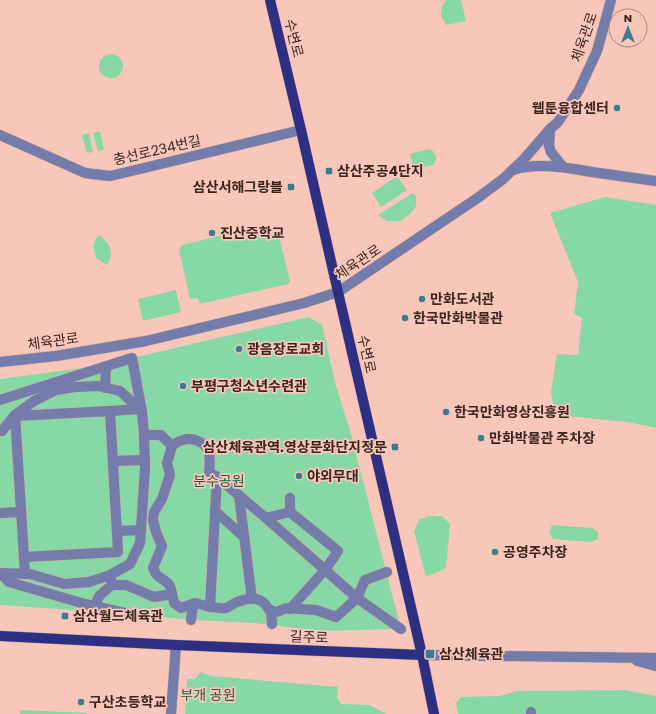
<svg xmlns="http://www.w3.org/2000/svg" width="656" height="714" viewBox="0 0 656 714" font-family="Poppins,'Noto Sans KR',sans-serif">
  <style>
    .green { fill: #86d8a5 }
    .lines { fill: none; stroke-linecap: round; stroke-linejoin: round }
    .minor-casing { stroke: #d2a79b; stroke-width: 11 }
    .major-casing { stroke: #d2a79b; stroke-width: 11 }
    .minor { stroke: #737cab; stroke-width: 10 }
    .major { stroke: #2c2f82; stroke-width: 10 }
    .poi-dot { fill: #3a7e8e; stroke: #f8c7ba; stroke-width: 1.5 }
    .labels { text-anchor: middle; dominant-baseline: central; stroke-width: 3.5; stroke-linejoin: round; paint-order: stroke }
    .street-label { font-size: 14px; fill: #3b251e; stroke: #f8c7ba }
    .poi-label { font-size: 14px; font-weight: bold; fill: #3b251e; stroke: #f8c7ba; text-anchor: start }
    .park-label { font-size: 14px; fill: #255a3b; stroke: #f8c7ba }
  </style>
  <rect width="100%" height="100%" fill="#f8c7ba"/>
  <!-- green -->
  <g class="green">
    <path d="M446,0H461L466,21L446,25L441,16L442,6Z"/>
    <circle cx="111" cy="66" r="12"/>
    <path d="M100,131L104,150L98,151L93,133Z"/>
    <path d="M89,133L93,152L87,153L82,135Z"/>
    <path d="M429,149L433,151L436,156V160L433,165L414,170L410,154Z"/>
    <path d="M397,176L407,190L381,207L372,193Z"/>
    <path d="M413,193L416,196V206L412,212L401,221H387L378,215Z"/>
    <path d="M605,197L656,205V428L628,422L555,415L551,392L557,354L578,355L582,318L574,314L578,282L550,213Z"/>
    <path d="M264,225L267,233L278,232L290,281L288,284L200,304L198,298L190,299L179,250L182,245Z"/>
    <path d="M99,235C110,243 115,253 107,265L96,258C94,247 91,244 99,235Z"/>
    <path d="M176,290L181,312L143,321L138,299Z"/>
    <path d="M309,317L322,325L336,386L351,434L401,629L322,631L253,623L191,620L129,614L0,605V379L112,364L137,357L213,339Z"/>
    <path d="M428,516H442L450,524L446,568L426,577L414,531L419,520Z"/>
    <path d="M552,525L592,528L598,532V539L592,542L553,539L549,532Z"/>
    <path d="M200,672L212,676L338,687L337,698L341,704L370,705L386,714H185L187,679H195Z"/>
    <path d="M624,690L656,696V714H458L456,703L461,697L500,696L517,691Z"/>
    <path d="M21,710L87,713V714H20Z"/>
  </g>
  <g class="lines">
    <!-- minor casing -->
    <g class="minor-casing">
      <g id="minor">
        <path d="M550,129L549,146L551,152L563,167"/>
        <path d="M0,135L85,173L110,176L144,168L301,130"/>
        <path d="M513,170C537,162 568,168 592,172C614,175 635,178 656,181"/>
        <path d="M0,362L56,356L146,341L304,303L338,292L479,197L503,179L524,159L550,129L558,122L579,90L597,51L611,0"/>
        <path d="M105,388L106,367"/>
        <path d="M0,400L132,358L142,412"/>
        <path d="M110,411L139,409"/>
        <path d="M15,415L25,574"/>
        <path d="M15,416L110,411L118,552L24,557"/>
        <path d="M0,431H2L15,415L34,401L56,390L75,387L99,386L120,391L132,402L142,412L144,435L145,468L140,543L130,564L110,575L89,582L64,584L30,574L0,573"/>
        <path d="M144,435H161L172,446L167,463L170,475L162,499L154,512L153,520L156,532L162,546L153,568C154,570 155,572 156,574C164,583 170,579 172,594"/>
        <path d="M172,446C175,443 179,441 183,440C193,437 206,442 209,453C210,459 210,466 209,472L217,477L266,518L290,512V498"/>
        <path d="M113,461L145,460"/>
        <path d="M239,496L252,599"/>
        <path d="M215,511L244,537"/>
        <path d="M290,512L338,551L325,570L290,609"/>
        <path d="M0,513L21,512"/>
        <path d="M266,518L357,598L401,629"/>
        <path d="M117,531L141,530"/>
        <path d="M0,573L9,582L85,604L129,614"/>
        <path d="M112,585H126L154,597L172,594L174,603L181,608L195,603L210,607L217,477"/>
        <path d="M94,606L100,595L112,585L111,579"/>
        <path d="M210,607C215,607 221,609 226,608C229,607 233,604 237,602C250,597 262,596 269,610L277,612L286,608L316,610L336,617L357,598L365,580L387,572"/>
        <path d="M271,610L272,624"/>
        <path d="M191,620L193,604"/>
        <path d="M422,655L656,658"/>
        <path d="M637,661L656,666"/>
        <path d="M531,712V714"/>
        <path d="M171,714L176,645"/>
      </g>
    </g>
    <!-- major casing -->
    <g class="major-casing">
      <g id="major">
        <path d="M270,0L301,130L338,292L422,655L434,714"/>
        <path d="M0,636L176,645L422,655"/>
      </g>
    </g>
    <!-- minor -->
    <use href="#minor" class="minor"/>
    <!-- major -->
    <use href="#major" class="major"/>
  </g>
  <!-- markers -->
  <g class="poi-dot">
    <circle cx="617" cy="108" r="4"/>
    <rect x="325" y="167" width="8" height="8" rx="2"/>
    <rect x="287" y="183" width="8" height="8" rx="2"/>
    <circle cx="212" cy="233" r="4"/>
    <circle cx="422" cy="299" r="4"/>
    <circle cx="405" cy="318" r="4"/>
    <circle cx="239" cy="349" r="4"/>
    <circle cx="183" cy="386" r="4"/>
    <circle cx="446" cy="412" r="4"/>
    <circle cx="481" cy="438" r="4"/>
    <rect x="391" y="443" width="8" height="8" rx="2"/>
    <circle cx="299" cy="476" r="4"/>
    <circle cx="495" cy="552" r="4"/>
    <rect x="61" y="612" width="8" height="8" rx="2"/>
    <rect x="425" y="649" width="10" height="10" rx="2"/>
    <circle cx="81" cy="702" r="4"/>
  </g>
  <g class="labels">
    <!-- street labels -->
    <g class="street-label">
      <text transform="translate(584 37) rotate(-71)">체육관로</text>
      <text transform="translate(294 38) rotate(76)">수변로</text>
      <text transform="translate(157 150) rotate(-13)">충선로234번길</text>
      <text transform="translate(358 262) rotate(-34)">체육관로</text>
      <text transform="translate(53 341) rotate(-8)">체육관로</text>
      <text transform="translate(367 354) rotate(77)">수변로</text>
      <text transform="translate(309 637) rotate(2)">길주로</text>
    </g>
    <!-- poi labels -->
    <g class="poi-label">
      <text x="609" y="108" text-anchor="end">웹툰융합센터</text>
      <text x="337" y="171">삼산주공4단지</text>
      <text x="283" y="187" text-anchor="end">삼산서해그랑블</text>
      <text x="220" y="233">진산중학교</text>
      <text x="430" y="299">만화도서관</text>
      <text x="413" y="318">한국만화박물관</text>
      <text x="247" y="349">광음장로교회</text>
      <text x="191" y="386">부평구청소년수련관</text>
      <text x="454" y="412">한국만화영상진흥원</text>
      <text x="489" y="438">만화박물관 주차장</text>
      <text x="387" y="447" text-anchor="end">삼산체육관역.영상문화단지정문</text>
      <text x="307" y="476">야외무대</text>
      <text x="503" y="552">공영주차장</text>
      <text x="73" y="616">삼산월드체육관</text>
      <text x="439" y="654">삼산체육관</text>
      <text x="89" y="702">구산초등학교</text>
    </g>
    <!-- park labels -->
    <g class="park-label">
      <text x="219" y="481">분수공원</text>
      <text x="208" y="695">부개 공원</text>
    </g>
  </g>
  <!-- north arrow -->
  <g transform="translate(628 28)"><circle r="19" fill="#f8c7ba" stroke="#ac867c"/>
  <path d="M0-3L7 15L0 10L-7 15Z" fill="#3a7e8e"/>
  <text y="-6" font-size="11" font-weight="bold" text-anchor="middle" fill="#3b251e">N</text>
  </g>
</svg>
